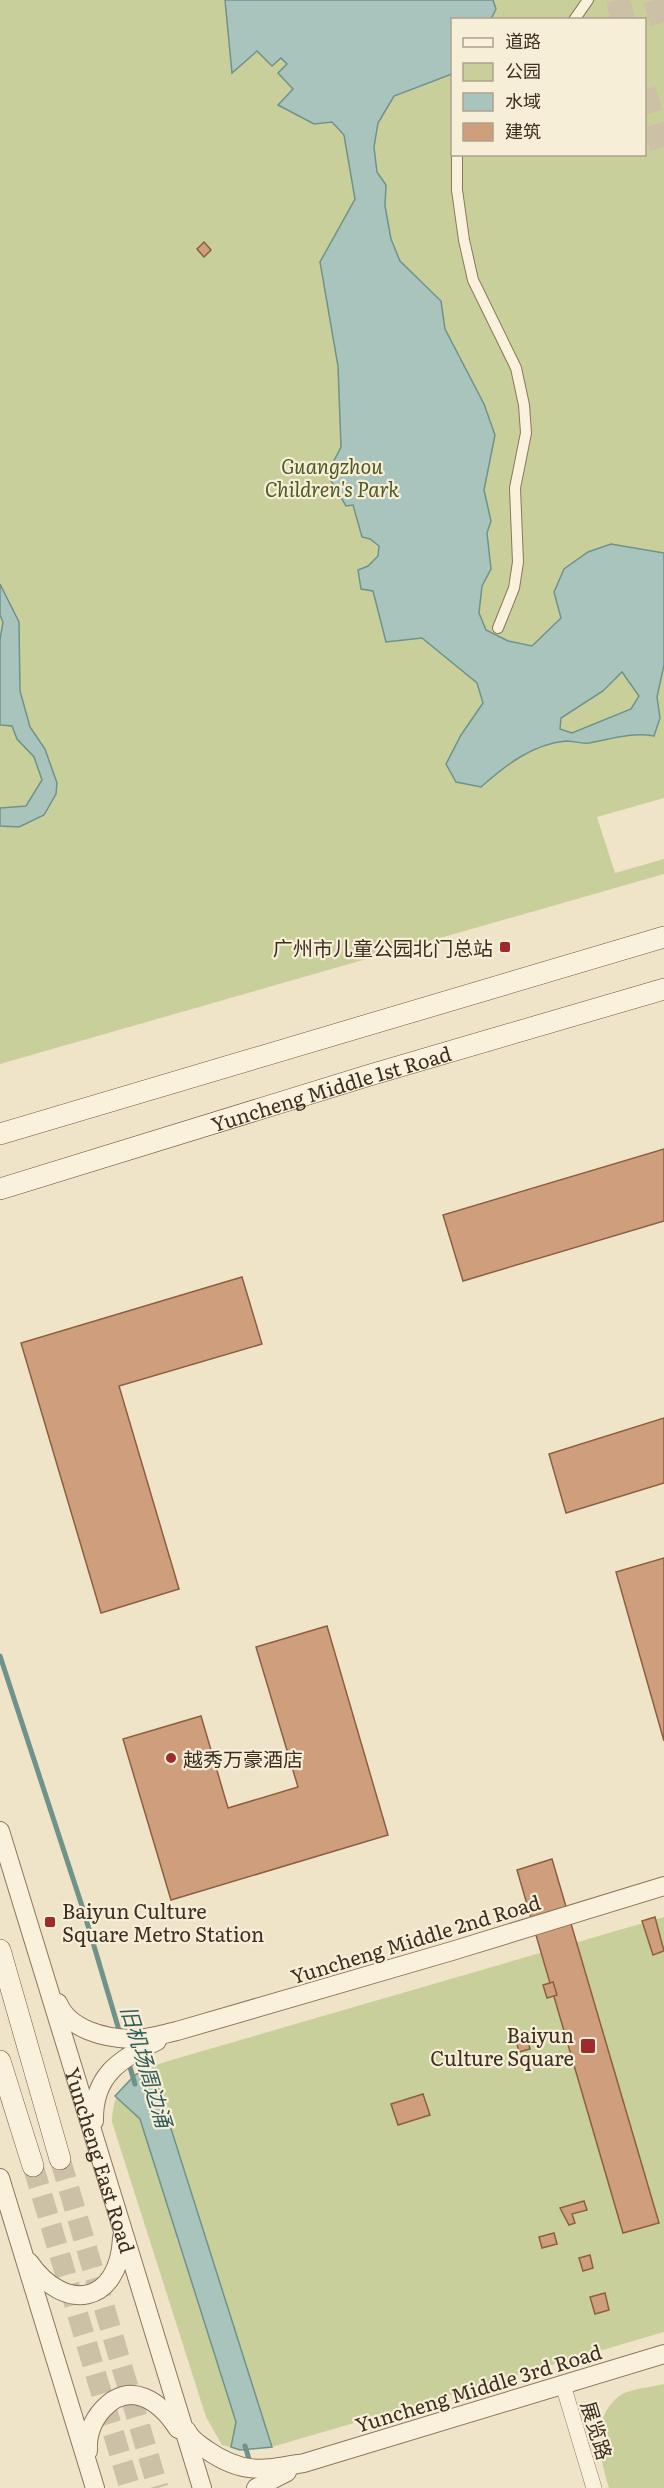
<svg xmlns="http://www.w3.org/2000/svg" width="664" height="2488" viewBox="0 0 664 2488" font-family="Literata,'Noto Sans SC',serif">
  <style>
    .green { fill: #c9cf9b; fill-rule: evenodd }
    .water { fill: #a9c4bc; stroke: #6f938a; stroke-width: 1.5; fill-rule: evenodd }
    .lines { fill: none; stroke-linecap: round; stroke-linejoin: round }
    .stream { stroke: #6f938a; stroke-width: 5 }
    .building { fill: #cf9f7d; stroke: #8d5f41; stroke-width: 1.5 }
    .secondary-tunnel { stroke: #ccc0a6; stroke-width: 21; stroke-dasharray: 21 10; stroke-linecap: butt }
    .primary-tunnel { stroke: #ccc0a6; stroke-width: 24; stroke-dasharray: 24 12; stroke-linecap: butt }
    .pedestrian-casing { stroke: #8d765c; stroke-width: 12 }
    .minor-casing { stroke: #8d765c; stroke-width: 16 }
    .tertiary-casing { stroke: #8d765c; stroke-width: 20 }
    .secondary-casing { stroke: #6f573f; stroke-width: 22 }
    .pedestrian { stroke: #faf1dc; stroke-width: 10 }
    .minor { stroke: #faf1dc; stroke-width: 15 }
    .tertiary { stroke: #faf1dc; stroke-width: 18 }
    .secondary { stroke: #faf1dc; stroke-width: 21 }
    .poi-dot { fill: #9e2a2b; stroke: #f7eed8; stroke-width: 2 }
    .labels { text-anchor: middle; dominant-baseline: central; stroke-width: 4.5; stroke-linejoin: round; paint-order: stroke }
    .park-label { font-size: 20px; font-style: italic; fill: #4d5a26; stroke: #f7eed8 }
    .poi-label { font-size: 20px; fill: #3d2e20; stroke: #f7eed8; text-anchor: end }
    .street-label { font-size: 20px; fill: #3d2e20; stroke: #f7eed8 }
    .water-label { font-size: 21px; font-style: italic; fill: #2f5d5a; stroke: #f7eed8 }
  </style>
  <rect width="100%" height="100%" fill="#f0e4c8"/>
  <!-- green -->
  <g class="green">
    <path d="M0,0H664V798L597,817L615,873L664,859V874L0,1064ZM452,20H644V154H452Z"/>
    <path d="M664,1917V2332L272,2447L240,2450L222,2445L206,2417L112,2122C112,2084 135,2071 168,2061Z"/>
    <path d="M664,2384V2488H609C600,2457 589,2421 619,2396C629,2389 652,2387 664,2384Z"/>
  </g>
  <!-- water -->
  <g class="water">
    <path d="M225,0H493L496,9L491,19L452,20V74L394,96L378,123L374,147L377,172L386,185L385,206L391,239L400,261L441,301L445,329L484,404L495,435L484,490L491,521L487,533L491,569L482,586L479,613L486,630L508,641L532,646L561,618L554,592L564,569L588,552L611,544L664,553V665L657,697L660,718L654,736C631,732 611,739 589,743C581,744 574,741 566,741C532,744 505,766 481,787L456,782L446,764L461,735L483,703L477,683L422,638L386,642L373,591L361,589L358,570L368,566L378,556L379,546L370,539L362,537L353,505L346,506L327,474L341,447L338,366L320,262L355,199L344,135L332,122L314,124L278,105L293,89L278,73L287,64L281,58L272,66L257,51L232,73ZM622,672L639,696L631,709L572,733L560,729L561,718L603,691Z"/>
    <path d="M0,584L19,622L20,691L30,727L45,749L57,783L56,794L44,815L19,827L0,826V808L26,806L42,780L34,757L17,739L12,726L0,725V640L3,622L0,615Z"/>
    <path d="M148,2067L154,2075L272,2447L240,2450L231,2447L236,2422L140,2119L115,2096L135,2075Z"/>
  </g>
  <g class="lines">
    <!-- stream -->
    <g class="stream">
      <path d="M0,1656L83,1909L135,2084"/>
      <path d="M245,2446L257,2485"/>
    </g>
  </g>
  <!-- building -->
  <g class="building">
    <path d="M204,242L211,250L204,257L197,249Z"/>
    <path d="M664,1149V1221L463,1281L443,1215Z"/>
    <path d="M242,1277L262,1344L119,1386L179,1589L101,1613L21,1343Z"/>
    <path d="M664,1418V1483L566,1513L549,1454Z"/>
    <path d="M664,1558V1741L616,1572Z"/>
    <path d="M327,1626L388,1835L171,1900L123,1739L201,1716L228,1808L298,1787L256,1647Z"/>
    <path d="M552,1859L659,2223L623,2233L517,1870Z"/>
    <path d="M655,1917L664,1951L653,1955L642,1921Z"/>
    <path d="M553,1982L557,1995L547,1998L543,1985Z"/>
    <path d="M527,2038L530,2049L519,2052L516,2040Z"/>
    <path d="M423,2094L430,2115L398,2125L391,2104Z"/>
    <path d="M584,2201L587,2210L572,2214L575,2223L569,2225L560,2208Z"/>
    <path d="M554,2233L557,2244L542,2248L539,2237Z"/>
    <path d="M590,2255L593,2268L583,2271L579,2258Z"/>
    <path d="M605,2293L609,2310L595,2314L590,2297Z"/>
  </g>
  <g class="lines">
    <!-- secondary-tunnel -->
    <g class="secondary-tunnel">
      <path d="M60,2159L158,2488"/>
      <path d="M33,2166L130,2488"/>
    </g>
    <!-- primary-tunnel -->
    <g class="primary-tunnel">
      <path d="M618,0L623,20"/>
      <path d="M655,0L664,29"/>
      <path d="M644,90L664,155"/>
    </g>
    <!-- pedestrian casing -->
    <g class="pedestrian-casing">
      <g id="pedestrian">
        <path d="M574,20L588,0"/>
        <path d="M457,154V190L464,240L473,280L516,368L524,405L526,433L515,488L518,562L514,588L498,628"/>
      </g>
    </g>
    <!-- minor casing -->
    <g class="minor-casing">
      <path id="minor" d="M563,2385L594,2488"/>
    </g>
    <!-- tertiary casing -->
    <g class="tertiary-casing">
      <g id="tertiary">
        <path id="s1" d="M0,1831L202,2488"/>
        <path d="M58,2003C69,2030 105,2038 131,2039C145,2040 163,2034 177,2031L452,1951L664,1886"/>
        <path d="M94,2121C93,2076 119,2059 157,2041"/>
        <path d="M0,2178L95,2488"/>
        <path d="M29,2262C65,2314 119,2304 122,2238"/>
        <path d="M187,2431C191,2440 199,2444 207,2450C243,2475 263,2470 304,2463L664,2354"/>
        <path d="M88,2451C87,2434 92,2421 103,2409C130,2379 161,2402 178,2429"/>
        <path d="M256,2488L287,2472"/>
      </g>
    </g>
    <!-- secondary casing -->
    <g class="secondary-casing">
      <g id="secondary">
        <path d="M0,1134L664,937"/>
        <path id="s2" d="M0,1189L370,1075L664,989"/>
        <path d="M0,1950L60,2159"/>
        <path d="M0,2061L33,2166"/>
      </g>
    </g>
    <!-- pedestrian -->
    <use href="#pedestrian" class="pedestrian"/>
    <!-- minor -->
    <use href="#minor" class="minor"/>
    <!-- tertiary -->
    <use href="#tertiary" class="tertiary"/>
    <!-- secondary -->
    <use href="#secondary" class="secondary"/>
  </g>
  <!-- markers -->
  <g class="poi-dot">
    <rect x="499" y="941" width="12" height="12" rx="3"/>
    <circle cx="171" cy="1758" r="6"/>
    <rect x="44" y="1916" width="12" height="12" rx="3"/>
    <rect x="580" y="2038" width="16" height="16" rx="3"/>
  </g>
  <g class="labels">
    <!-- park labels -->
    <g class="park-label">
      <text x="332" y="465">Guangzhou<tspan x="332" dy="23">Children's Park</tspan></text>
    </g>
    <!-- poi labels -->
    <g class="poi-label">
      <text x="493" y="947">广州市儿童公园北门总站</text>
      <text x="183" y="1758" text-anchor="start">越秀万豪酒店</text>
      <text x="62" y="1910" text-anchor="start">Baiyun Culture<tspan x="62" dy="23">Square Metro Station</tspan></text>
      <text x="574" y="2034">Baiyun<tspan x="574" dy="23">Culture Square</tspan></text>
    </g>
    <!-- street labels -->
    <g class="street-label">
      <text stroke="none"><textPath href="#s2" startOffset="346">Yuncheng Middle 1st Road</textPath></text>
      <text transform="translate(415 1938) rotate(-17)">Yuncheng Middle 2nd Road</text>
      <text stroke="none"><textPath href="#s1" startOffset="344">Yuncheng East Road</textPath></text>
      <text transform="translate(478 2387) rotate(-17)">Yuncheng Middle 3rd Road</text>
      <text transform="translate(598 2430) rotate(73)">展览路</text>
    </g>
    <!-- water labels -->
    <g class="water-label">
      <text transform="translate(148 2066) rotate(73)">旧机场周边涌</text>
    </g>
  </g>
  <!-- legend -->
  <rect x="451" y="18" width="195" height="138" fill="#f7eed8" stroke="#ada18e" stroke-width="1.5"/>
  <rect x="463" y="38" width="30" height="9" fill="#faf1dc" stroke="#ada18e" stroke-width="1.5"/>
  <text x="505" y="48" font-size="18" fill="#3d2e20">道路</text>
  <rect x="463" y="63" width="30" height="18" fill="#c9cf9b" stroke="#ada18e" stroke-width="1.5"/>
  <text x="505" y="78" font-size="18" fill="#3d2e20">公园</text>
  <rect x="463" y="93" width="30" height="18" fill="#a9c4bc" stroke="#ada18e" stroke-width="1.5"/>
  <text x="505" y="108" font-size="18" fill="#3d2e20">水域</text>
  <rect x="463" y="123" width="30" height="18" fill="#cf9f7d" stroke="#ada18e" stroke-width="1.5"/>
  <text x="505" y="138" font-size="18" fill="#3d2e20">建筑</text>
</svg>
